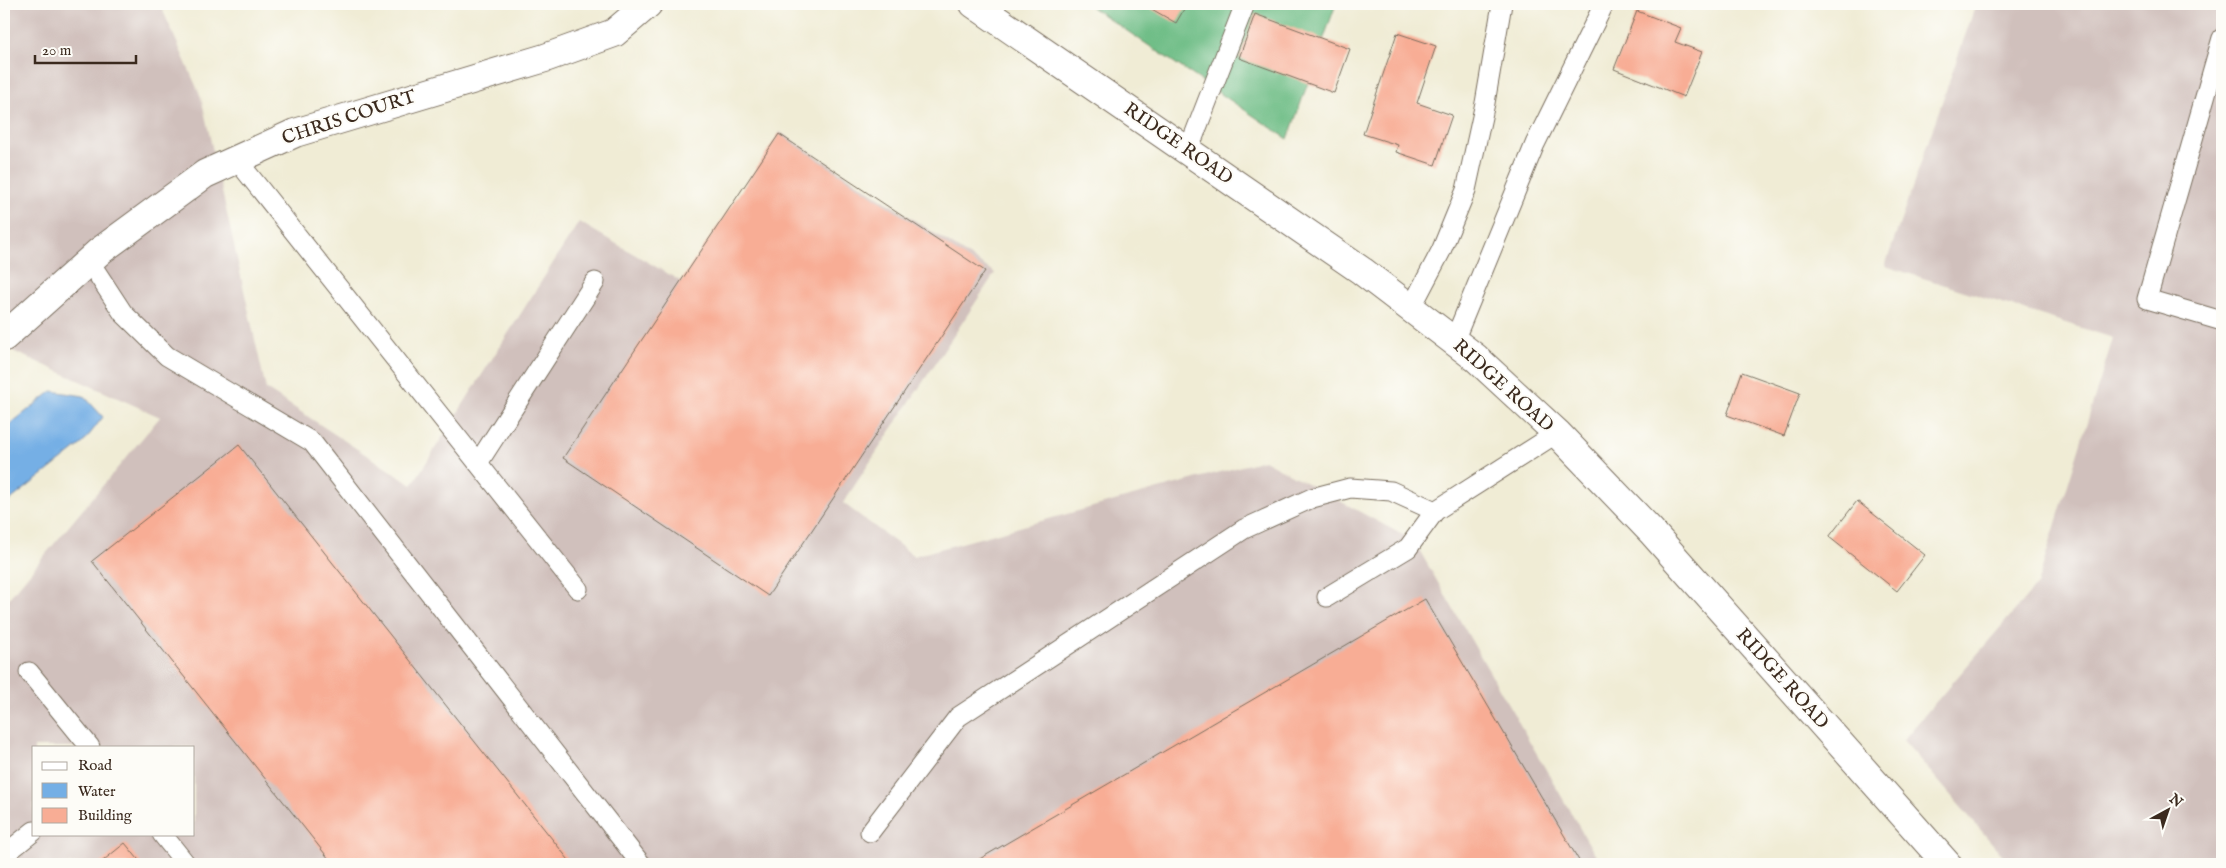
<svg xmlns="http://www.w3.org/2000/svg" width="2226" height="868" viewBox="0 0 2226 868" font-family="'IM FELL English',serif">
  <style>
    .industrial { fill: #d0c0bc; fill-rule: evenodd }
    .forest { fill: #70be87; stroke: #567452 }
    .water { fill: #74afe5; stroke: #586c82 }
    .building { fill: #f8ad95 }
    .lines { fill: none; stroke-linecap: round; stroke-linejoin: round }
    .service-casing { stroke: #7a6e5e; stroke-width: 21 }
    .minor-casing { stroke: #7a6e5e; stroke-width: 30 }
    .tertiary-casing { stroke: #7a6e5e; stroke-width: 30 }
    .service { stroke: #fff; stroke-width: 19 }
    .minor { stroke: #fff; stroke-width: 28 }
    .tertiary { stroke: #fff; stroke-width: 28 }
    .labels { text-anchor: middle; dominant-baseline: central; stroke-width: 4; stroke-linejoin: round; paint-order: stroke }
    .street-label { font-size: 19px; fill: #3b2a1e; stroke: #fdfcf7 }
  </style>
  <rect width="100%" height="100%" fill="#fdfcf7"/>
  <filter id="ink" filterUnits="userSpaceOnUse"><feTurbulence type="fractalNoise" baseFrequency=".02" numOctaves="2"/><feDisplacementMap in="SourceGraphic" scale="10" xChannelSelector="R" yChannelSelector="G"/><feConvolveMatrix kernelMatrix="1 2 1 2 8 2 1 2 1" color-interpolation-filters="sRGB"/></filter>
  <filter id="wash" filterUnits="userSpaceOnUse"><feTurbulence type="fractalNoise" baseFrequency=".0096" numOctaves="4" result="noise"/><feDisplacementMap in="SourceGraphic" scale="20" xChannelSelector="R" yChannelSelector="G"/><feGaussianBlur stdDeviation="1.12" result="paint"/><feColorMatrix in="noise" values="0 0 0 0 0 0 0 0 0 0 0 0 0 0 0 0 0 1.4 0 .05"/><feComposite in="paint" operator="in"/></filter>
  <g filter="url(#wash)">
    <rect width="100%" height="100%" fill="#f0ecd5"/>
    <!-- industrial -->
    <g class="industrial">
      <path d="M4,4H160L201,97L266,389L412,485L579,222L682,282L780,132L995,273L843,503L914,556L1264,460L1414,541L1597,858L1586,864H4V604L160,417L4,347ZM34,747H194V834H34Z"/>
      <path d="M1976,4H2222V864H2010L1903,740L2037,585L2113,338L1885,266Z"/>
    </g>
    <!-- forest -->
    <path class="forest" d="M1087,4H1336L1288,139Z"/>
    <!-- water -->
    <path class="water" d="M52,391L84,396L103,417L83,443L4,505V429Z"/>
    <g id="blocks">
      <!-- building -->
      <g class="building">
        <path d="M1143,4H1187L1176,23Z"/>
        <path d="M1637,11L1681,28L1675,42L1702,52L1684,97L1614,69Z"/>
        <path d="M1255,14L1350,49L1334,93L1239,58Z"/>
        <path d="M1397,33L1436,46L1417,103L1452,115L1435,165L1396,152L1398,145L1363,134Z"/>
        <path d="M779,134L985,271L768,596L563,458Z"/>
        <path d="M1742,372L1800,393L1784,436L1727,415Z"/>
        <path d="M239,445L572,864H333L92,561Z"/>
        <path d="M1857,501L1925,555L1897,591L1829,537Z"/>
        <path d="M1425,599L1581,864H971Z"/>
        <path d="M125,843L142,864H99Z"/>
      </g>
    </g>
  </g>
  <g filter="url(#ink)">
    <use href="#blocks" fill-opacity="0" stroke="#7a6e5e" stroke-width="1"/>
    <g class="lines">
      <!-- service casing -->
      <g class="service-casing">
        <g id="service">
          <path d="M2222,38L2147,299L2222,321"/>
          <path d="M1188,151L1245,4"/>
          <path d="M237,160L578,589"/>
          <path d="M89,261L123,313L167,356L312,442L641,864"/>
          <path d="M1411,308L1441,251L1466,190L1485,103L1502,4"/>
          <path d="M1454,341L1535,144L1604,4"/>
          <path d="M478,463L595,282"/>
          <path d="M1327,597L1408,548L1435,511"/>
          <path d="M29,672L90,747"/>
          <path d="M870,832L958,717L1244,529L1312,498L1350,488L1391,491L1435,511L1557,433"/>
          <path d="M162,834L186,864"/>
          <path d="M4,855L34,831"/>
        </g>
      </g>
      <!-- minor casing -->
      <g class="minor-casing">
        <path id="minor" d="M4,337L100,251L205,174L295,133L545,58L614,33L648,4"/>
      </g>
      <!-- tertiary casing -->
      <g class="tertiary-casing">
        <path id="tertiary" d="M974,4L1362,271L1476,358L1557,433L1651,531L1947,864"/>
      </g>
      <!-- service -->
      <use href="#service" class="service"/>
      <!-- minor -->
      <use href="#minor" class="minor"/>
      <!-- tertiary -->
      <use href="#tertiary" class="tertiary"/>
    </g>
  </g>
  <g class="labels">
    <!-- street labels -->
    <g class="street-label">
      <text transform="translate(349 118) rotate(-18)">CHRIS COURT</text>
      <text transform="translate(1178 144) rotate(35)">RIDGE ROAD</text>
      <text transform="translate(1503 386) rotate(42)">RIDGE ROAD</text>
      <text transform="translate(1782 679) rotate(48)">RIDGE ROAD</text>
    </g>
  </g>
  <!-- margin -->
  <rect width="2226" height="868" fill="none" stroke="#fdfcf7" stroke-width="20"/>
  <!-- legend -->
  <rect x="32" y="746" width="162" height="90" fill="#fdfcf7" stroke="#afa8a0"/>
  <rect x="42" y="762" width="25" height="8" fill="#ffffff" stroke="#afa8a0"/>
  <text x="78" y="770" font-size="15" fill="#3b2a1e">Road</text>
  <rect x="42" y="783" width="25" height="15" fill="#74afe5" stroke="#afa8a0"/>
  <text x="78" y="796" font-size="15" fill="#3b2a1e">Water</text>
  <rect x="42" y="808" width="25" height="15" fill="#f8ad95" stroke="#afa8a0"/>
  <text x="78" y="820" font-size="15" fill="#3b2a1e">Building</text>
  <!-- north arrow -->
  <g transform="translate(2168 810) rotate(40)" stroke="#fdfcf7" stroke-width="4" paint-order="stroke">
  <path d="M0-4L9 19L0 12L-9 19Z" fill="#3b2a1e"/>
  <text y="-8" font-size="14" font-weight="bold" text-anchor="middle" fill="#3b2a1e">N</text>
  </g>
  <!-- scale -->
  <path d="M35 55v8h101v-8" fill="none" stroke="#3b2a1e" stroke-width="2.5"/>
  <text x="42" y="55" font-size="15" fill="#3b2a1e" stroke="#fdfcf7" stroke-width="4" paint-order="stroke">20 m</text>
</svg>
